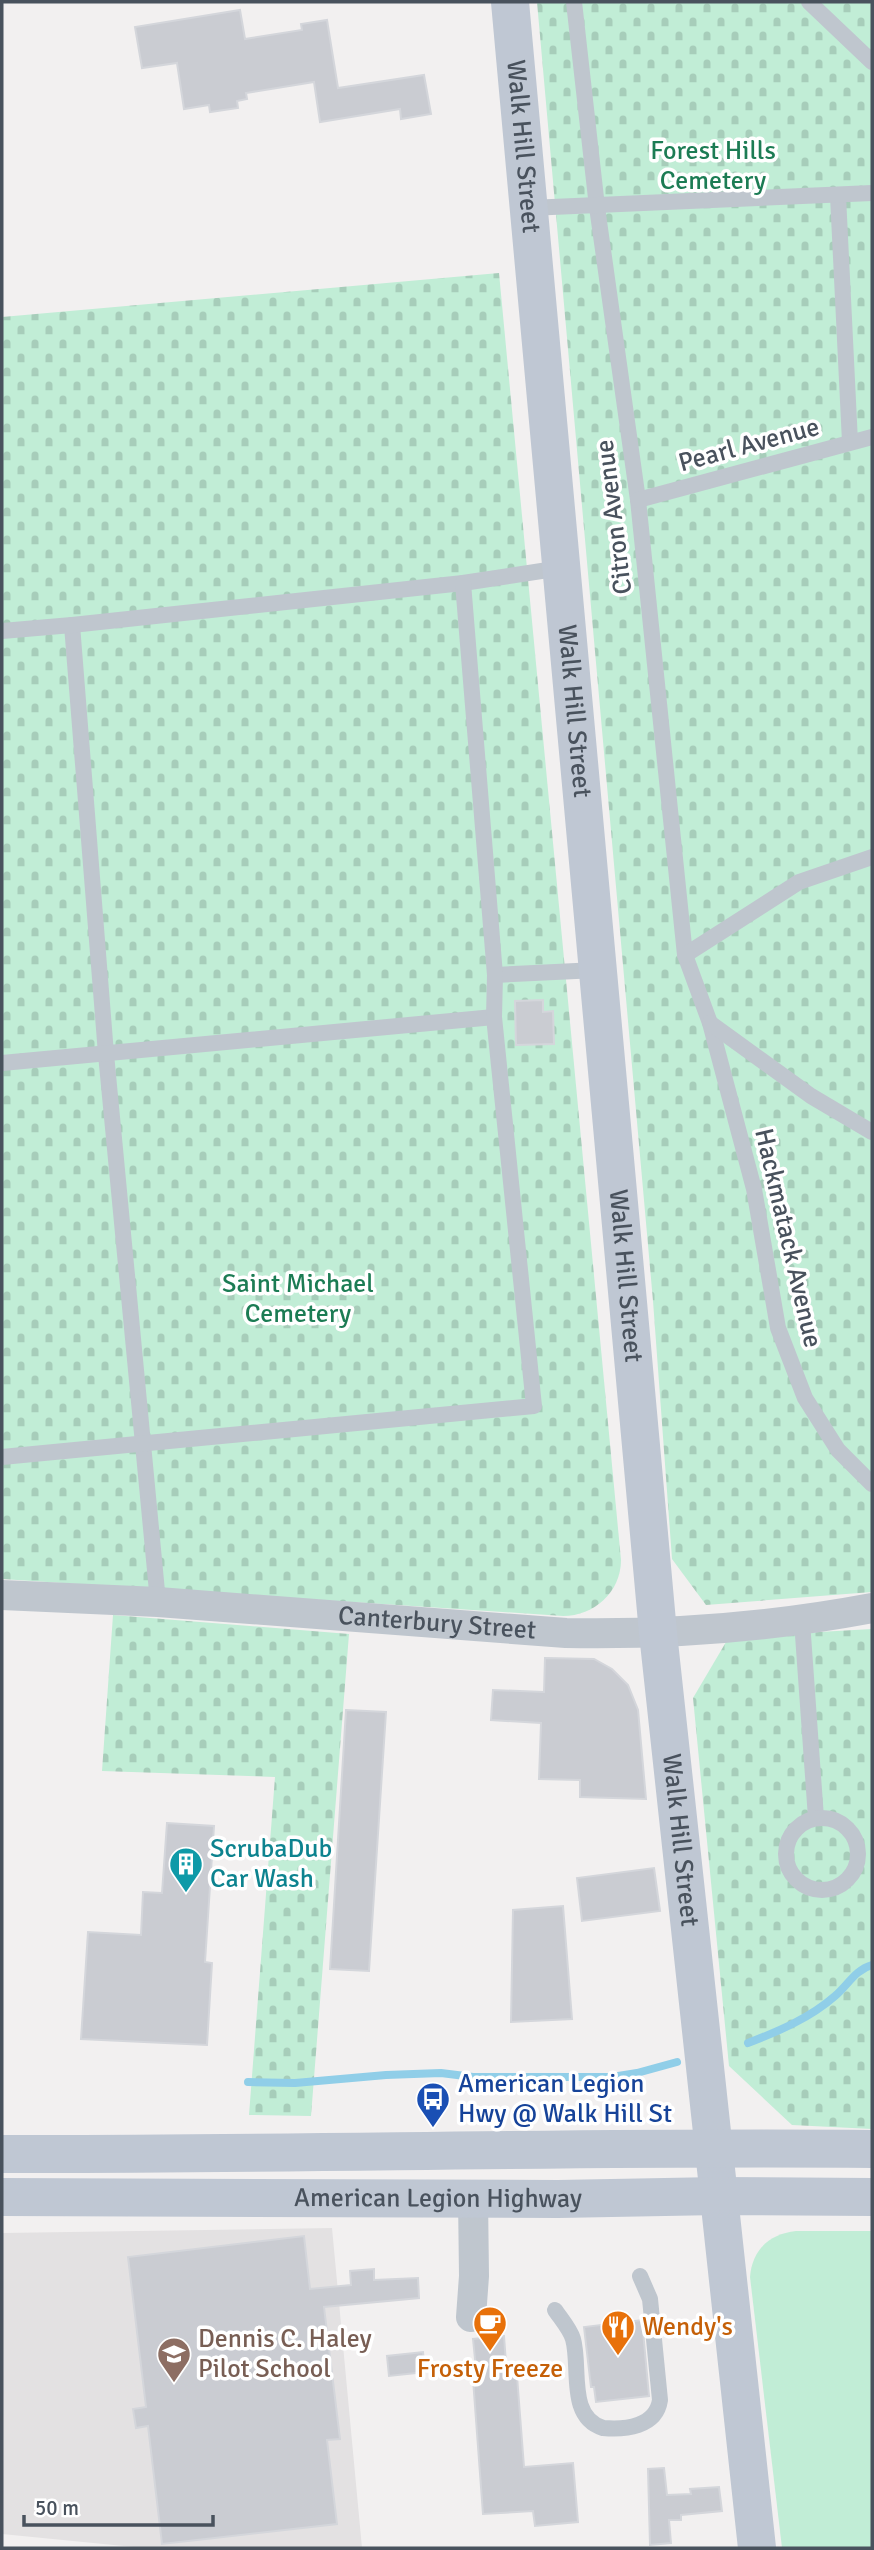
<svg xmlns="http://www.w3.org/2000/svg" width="874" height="2550" viewBox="0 0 874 2550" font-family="Signika,sans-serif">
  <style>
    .education { fill: #e3e1e2 }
    .cemetery { fill: url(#cemetery-stones) }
    .green { fill: #c1edd6 }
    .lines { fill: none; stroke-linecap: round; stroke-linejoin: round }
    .stream { stroke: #90cee8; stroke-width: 8 }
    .building { fill: #caccd2; stroke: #d4d6db; stroke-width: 2 }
    .lane { stroke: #bfc6ce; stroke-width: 16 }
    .street { stroke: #bfc6ce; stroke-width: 30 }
    .secondary { stroke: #bfc7d3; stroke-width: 38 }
    .labels { text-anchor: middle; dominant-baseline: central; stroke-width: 7; stroke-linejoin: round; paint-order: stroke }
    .street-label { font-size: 26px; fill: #49525d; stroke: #fff }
    .park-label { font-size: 26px; fill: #1c7c54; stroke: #fff }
    .culture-label { font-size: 26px; fill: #0d838f; stroke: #fff; text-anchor: start }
    .transit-label { font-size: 26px; fill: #164399; stroke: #fff; text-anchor: start }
    .food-label { font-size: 26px; fill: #c56008; stroke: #fff; text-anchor: start }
    .education-label { font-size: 26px; fill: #785e54; stroke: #fff; text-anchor: start }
  </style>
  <defs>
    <pattern id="cemetery-stones" width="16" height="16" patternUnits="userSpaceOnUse" patternTransform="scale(1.75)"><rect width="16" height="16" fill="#c1edd6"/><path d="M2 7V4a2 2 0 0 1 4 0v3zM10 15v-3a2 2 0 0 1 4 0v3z" fill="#a7cdba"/></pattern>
  </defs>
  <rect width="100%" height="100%" fill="#f2f0f0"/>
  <!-- education -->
  <path class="education" d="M332,2228L362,2548H144L2,2534V2233Z"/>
  <!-- cemetery -->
  <g class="cemetery">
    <path d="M537,2H872V1592L706,1605L672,1559L653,1301Z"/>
    <path d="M499,273L621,1560C621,1592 594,1616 563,1616L2,1579V317Z"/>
    <path d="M113,1615L349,1634L311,2116L249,2115L275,1777L102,1771Z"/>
    <path d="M872,1629V2129L792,2125L729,2066L693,1698L729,1637Z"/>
  </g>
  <!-- green -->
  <path class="green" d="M796,2231H872V2548H782L750,2277C752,2250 769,2234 796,2231Z"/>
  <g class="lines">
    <!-- stream -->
    <g class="stream">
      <path d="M748,2043C779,2031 810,2018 835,1996C848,1985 855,1970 872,1965"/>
      <path d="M248,2082L295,2083L386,2075L441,2073L473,2077H612L637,2073L677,2062"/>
    </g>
  </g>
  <!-- building -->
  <g class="building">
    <path d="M240,10L245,39L302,30L301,24L327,20L338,88L424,75L431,114L401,119L400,109L320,122L314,82L246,93L247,99L237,101L238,108L210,112L209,105L184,109L177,63L142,68L135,27Z"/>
    <path d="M543,1000V1012L553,1011L554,1044L516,1045L515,1001Z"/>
    <path d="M545,1658L594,1659L612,1669L628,1685L638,1710L646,1799L580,1797V1780L539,1779L541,1723L491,1720L493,1690L544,1692Z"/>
    <path d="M346,1710L386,1712L369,1971L330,1969Z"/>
    <path d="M167,1823L214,1826L205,1962L212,1963L207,2045L81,2039L88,1932L141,1935L143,1892L162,1893Z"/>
    <path d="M654,1868L660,1911L582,1921L577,1878Z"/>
    <path d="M563,1906L572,2019L511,2022L513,1910Z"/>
    <path d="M304,2236L310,2289L351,2285L350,2271L374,2269V2280L418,2278L419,2298L324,2307L340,2439L327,2440L337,2524L162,2544L148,2426L136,2428L133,2409L146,2407L128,2257Z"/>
    <path d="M642,2320L649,2396L596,2402L594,2387H591L584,2327Z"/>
    <path d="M504,2336L507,2377L517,2376L524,2467L573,2463L578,2522L535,2526L533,2511L483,2514L473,2379H477L473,2339Z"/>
    <path d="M423,2352L425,2372L389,2376L387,2356Z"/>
    <path d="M664,2468L667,2495L691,2494L690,2489L719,2487L722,2511L681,2515V2520H669L671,2543L650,2545L648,2469Z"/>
  </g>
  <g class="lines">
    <!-- lane -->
    <g class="lane">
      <path d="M574,2L597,207L638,500L685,955L710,1023L754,1189L778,1328L805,1398L838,1450L872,1484"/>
      <path d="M809,2L872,62"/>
      <path d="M838,196L850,442"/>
      <path d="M529,208L872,193"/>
      <path d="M638,500L872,437"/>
      <path d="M72,625L106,1054L158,1602"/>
      <path d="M2,631L72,625L463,583L561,568"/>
      <path d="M685,955L799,882L872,857"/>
      <path d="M495,975L597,970"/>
      <path d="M710,1023L811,1096L872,1132"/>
      <path d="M2,1063L494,1017"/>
      <path d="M2,1457L534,1406L494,1017L495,975L463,583"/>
      <path d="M802,1621L816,1818"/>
      <circle cx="822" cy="1854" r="36"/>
      <path d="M555,2310C561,2319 570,2329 573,2339C581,2367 567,2417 603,2428C625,2430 656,2427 660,2400L650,2299L640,2276"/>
    </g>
    <!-- street -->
    <g class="street">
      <path id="s1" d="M2,1595L158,1602L566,1633C669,1635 771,1627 872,1608"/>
      <path d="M471,2317L474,2276L473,2197"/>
    </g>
    <!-- secondary -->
    <g class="secondary">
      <path id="s2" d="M510,2L658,1633L757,2548"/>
      <path d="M2,2154C292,2155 582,2146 872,2149"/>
      <path id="s3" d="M2,2197L558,2199L718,2196L872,2197"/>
    </g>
  </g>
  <!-- icons -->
  <defs>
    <g id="building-pin" transform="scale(1.75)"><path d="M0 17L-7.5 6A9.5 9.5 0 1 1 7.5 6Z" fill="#0f9aa8" stroke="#fff"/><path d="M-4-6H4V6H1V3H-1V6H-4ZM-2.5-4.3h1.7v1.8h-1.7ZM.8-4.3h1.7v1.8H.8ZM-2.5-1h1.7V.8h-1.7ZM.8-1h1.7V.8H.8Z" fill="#fff"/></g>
    <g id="bus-pin" transform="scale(1.75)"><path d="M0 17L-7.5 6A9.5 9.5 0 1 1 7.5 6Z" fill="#1a4fb4" stroke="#fff"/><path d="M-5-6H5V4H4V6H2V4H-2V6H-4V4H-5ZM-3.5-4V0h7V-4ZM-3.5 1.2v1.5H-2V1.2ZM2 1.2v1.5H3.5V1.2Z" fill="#fff"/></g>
    <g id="cafe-pin" transform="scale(1.75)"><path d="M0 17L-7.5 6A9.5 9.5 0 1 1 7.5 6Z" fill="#e8710a" stroke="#fff"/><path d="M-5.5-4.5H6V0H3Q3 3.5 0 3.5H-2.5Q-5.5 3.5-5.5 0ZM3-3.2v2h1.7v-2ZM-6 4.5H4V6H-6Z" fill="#fff"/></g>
    <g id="restaurant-pin" transform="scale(1.75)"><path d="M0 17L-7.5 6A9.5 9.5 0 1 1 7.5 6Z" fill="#e8710a" stroke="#fff"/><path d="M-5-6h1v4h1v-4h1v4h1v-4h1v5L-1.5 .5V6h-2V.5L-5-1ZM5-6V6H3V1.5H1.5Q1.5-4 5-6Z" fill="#fff"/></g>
    <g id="school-pin" transform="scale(1.75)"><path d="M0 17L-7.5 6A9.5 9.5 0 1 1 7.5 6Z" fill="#8d6e63" stroke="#fff"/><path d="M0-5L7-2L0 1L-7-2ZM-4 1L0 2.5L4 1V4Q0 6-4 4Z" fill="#fff"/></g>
  </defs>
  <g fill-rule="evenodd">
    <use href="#building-pin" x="186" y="1864"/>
    <use href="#bus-pin" x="433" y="2099"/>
    <use href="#cafe-pin" x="490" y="2323"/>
    <use href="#restaurant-pin" x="618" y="2327"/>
    <use href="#school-pin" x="174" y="2354"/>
  </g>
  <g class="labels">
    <!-- street labels -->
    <g class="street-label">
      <text stroke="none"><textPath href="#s2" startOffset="145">Walk Hill Street</textPath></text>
      <text transform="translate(749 445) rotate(-15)">Pearl Avenue</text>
      <text transform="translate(614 517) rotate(-97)">Citron Avenue</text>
      <text stroke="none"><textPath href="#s2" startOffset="712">Walk Hill Street</textPath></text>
      <text transform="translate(788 1238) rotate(77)">Hackmatack Avenue</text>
      <text stroke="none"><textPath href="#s2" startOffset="1279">Walk Hill Street</textPath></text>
      <text stroke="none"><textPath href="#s1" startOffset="436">Canterbury Street</textPath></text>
      <text stroke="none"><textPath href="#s2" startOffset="1846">Walk Hill Street</textPath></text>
      <text stroke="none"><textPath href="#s3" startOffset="436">American Legion Highway</textPath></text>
    </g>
    <!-- park labels -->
    <g class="park-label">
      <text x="713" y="151">Forest Hills<tspan x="713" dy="30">Cemetery</tspan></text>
      <text x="298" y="1284">Saint Michael<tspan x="298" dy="30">Cemetery</tspan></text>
    </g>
    <!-- culture labels -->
    <g class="culture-label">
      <text x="210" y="1849">ScrubaDub<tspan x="210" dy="30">Car Wash</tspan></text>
    </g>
    <!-- transit labels -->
    <g class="transit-label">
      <text x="458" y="2084">American Legion<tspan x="458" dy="30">Hwy @ Walk Hill St</tspan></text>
    </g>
    <!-- food labels -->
    <g class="food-label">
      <text x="642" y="2327">Wendy's</text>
      <text x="490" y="2369" text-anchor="middle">Frosty Freeze</text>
    </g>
    <!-- education labels -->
    <g class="education-label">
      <text x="198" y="2339">Dennis C. Haley<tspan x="198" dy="30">Pilot School</tspan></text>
    </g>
  </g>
  <!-- border -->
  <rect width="874" height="2550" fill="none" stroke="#49525d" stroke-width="7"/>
  <!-- scale -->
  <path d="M24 2515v10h189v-10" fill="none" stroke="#49525d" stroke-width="3.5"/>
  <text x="35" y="2515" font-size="21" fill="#49525d" stroke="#ffffff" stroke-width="5" paint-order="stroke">50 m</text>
</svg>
